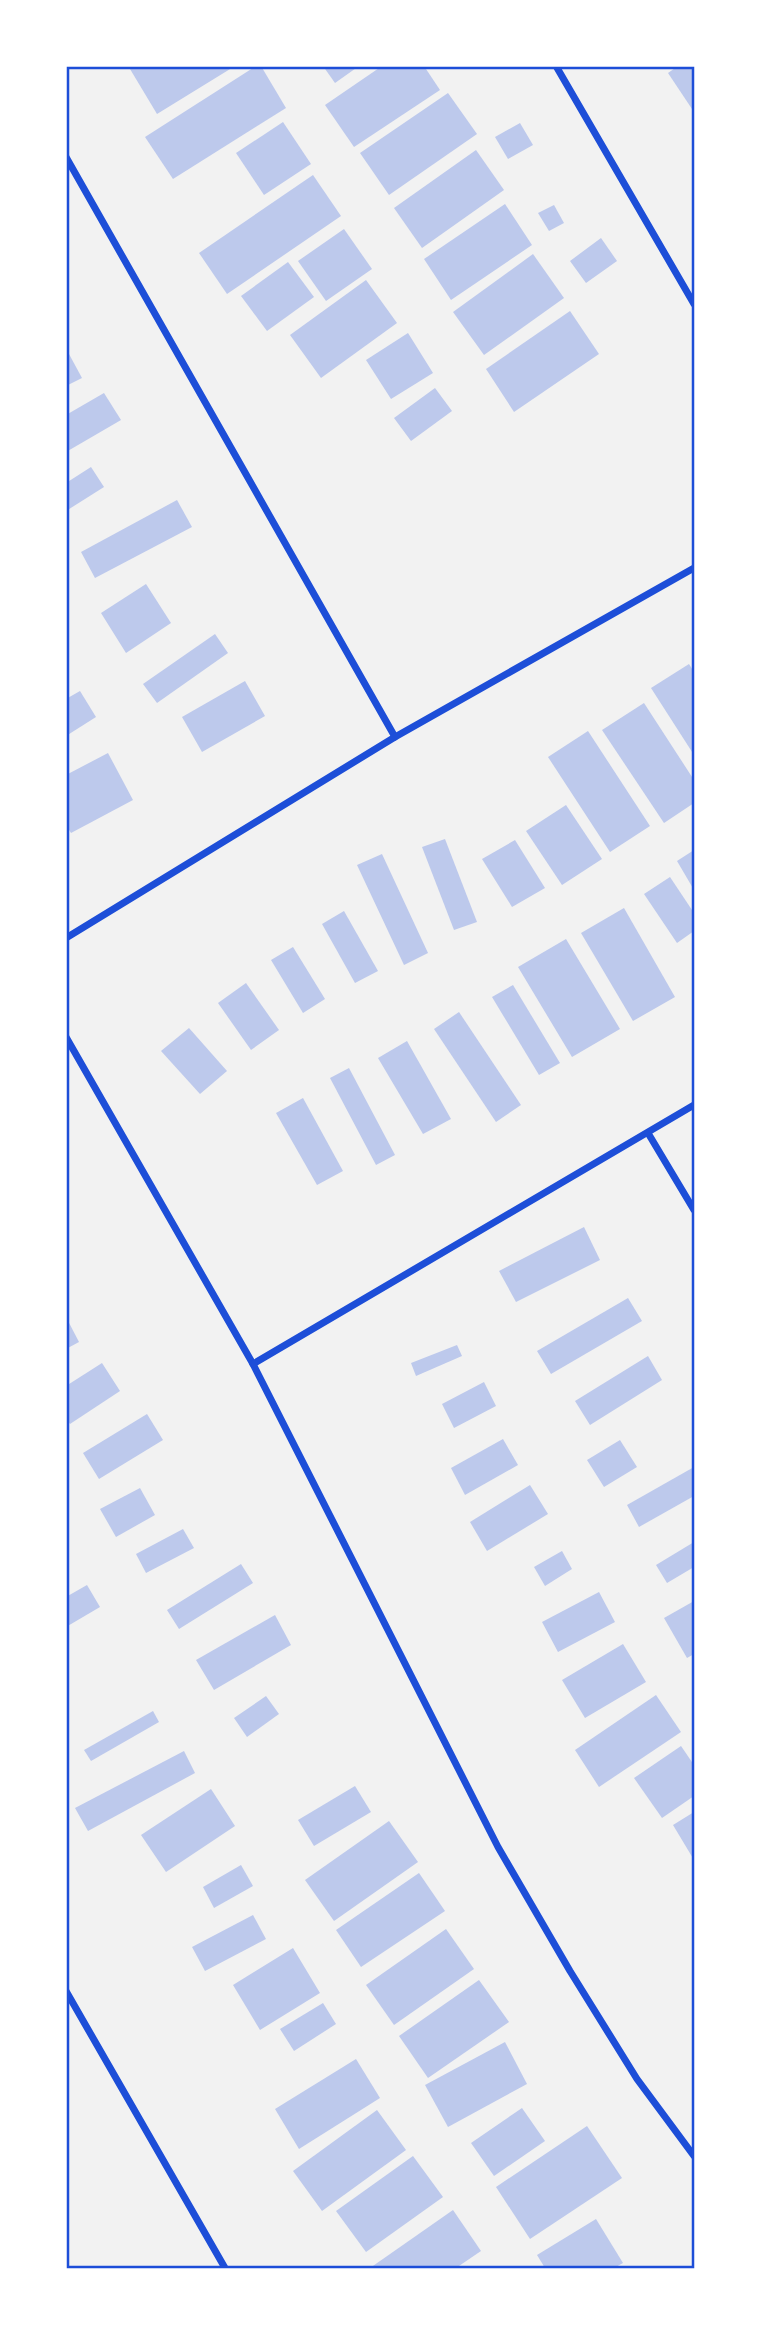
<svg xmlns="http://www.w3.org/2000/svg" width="761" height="2335" viewBox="0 0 761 2335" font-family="Literata,serif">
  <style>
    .building { fill: #bdc9ec }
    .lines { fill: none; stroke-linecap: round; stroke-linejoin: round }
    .minor { stroke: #1d4ed8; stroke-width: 7 }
    .neatline { fill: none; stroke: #1d4ed8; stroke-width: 2.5 }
  </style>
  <rect width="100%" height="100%" fill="#f2f2f2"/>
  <!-- building -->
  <g class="building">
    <path d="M134,66H235L157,114L130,69Z"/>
    <path d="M256,66H261L286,108L173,179L145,137Z"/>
    <path d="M323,66H359L335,83Z"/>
    <path d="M382,66H424L440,90L354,147L325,105Z"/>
    <path d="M678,66H694V112L668,73Z"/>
    <path d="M448,93L477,134L389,195L360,153Z"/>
    <path d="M283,122L311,164L264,195L236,153Z"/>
    <path d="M520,123L533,145L508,159L495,137Z"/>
    <path d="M476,150L504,190L422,248L394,208Z"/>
    <path d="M313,175L341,216L227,294L199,253Z"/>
    <path d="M505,204L532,245L451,300L424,259Z"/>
    <path d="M554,205L564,223L549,231L538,213Z"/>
    <path d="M344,229L372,269L326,301L298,261Z"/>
    <path d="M601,238L617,261L586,283L570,261Z"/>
    <path d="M533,254L564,298L484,355L453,312Z"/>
    <path d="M288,262L314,297L267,331L241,296Z"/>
    <path d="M366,280L397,323L321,378L290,335Z"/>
    <path d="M570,311L599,354L514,412L486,369Z"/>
    <path d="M408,333L433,373L391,399L366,360Z"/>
    <path d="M69,354L82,378L66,386V355Z"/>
    <path d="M435,388L452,411L411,441L394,418Z"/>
    <path d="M104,393L121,420L66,452V415Z"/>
    <path d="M91,467L104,487L66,511V483Z"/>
    <path d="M177,500L192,527L95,578L81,552Z"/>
    <path d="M146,584L171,623L126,653L101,613Z"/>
    <path d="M215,634L228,653L157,703L143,684Z"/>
    <path d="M689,664L694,672V755L651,688Z"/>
    <path d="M245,681L265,716L202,752L182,717Z"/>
    <path d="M80,691L96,717L66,736V699Z"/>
    <path d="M644,703L694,780V803L664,823L602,730Z"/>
    <path d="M588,731L650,826L610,852L548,757Z"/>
    <path d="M108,753L133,800L71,833L66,825V775Z"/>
    <path d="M566,805L602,859L562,885L526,831Z"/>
    <path d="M445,839L477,922L454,930L422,847Z"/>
    <path d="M515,840L545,888L512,907L482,859Z"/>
    <path d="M694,850V890L677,861Z"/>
    <path d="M382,854L428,953L404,965L357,865Z"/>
    <path d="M670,877L694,913V931L677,943L644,894Z"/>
    <path d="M624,908L675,997L633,1021L581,933Z"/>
    <path d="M344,911L378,971L355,983L322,924Z"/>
    <path d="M566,939L620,1029L572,1057L518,967Z"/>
    <path d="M293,947L325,999L303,1013L271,960Z"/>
    <path d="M246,983L279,1030L251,1050L218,1003Z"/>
    <path d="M513,985L560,1063L539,1075L492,997Z"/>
    <path d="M459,1012L521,1105L496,1122L434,1029Z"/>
    <path d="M189,1028L227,1071L200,1094L161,1051Z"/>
    <path d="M407,1041L451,1119L423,1134L378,1058Z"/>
    <path d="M349,1068L395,1155L376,1165L330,1078Z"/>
    <path d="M303,1098L343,1171L317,1185L276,1113Z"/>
    <path d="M584,1227L600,1260L516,1302L499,1271Z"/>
    <path d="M628,1298L642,1321L551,1374L537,1351Z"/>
    <path d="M66,1317L79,1342L66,1349Z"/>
    <path d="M457,1345L462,1356L416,1376L411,1363Z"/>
    <path d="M648,1356L662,1380L590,1425L575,1401Z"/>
    <path d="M102,1363L120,1391L70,1424L66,1418V1386Z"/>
    <path d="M484,1382L496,1406L454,1428L442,1404Z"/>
    <path d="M147,1414L163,1440L99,1479L83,1453Z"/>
    <path d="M503,1439L518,1465L465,1495L451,1468Z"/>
    <path d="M620,1440L637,1467L604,1487L587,1460Z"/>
    <path d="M694,1467V1496L639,1527L627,1505Z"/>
    <path d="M530,1485L548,1514L487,1551L470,1522Z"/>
    <path d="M140,1488L155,1515L116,1537L100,1509Z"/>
    <path d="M183,1529L194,1548L146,1573L136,1554Z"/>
    <path d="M694,1542V1567L667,1583L656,1565Z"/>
    <path d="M562,1551L572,1569L545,1586L534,1567Z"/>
    <path d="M241,1564L253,1583L179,1629L167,1610Z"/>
    <path d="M87,1585L100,1607L66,1627V1597Z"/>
    <path d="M599,1592L615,1622L558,1652L542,1622Z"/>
    <path d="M694,1601V1654L687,1658L664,1618Z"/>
    <path d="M275,1615L291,1645L214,1690L196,1660Z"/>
    <path d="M623,1644L646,1682L585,1718L562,1680Z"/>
    <path d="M656,1695L681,1732L599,1787L575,1750Z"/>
    <path d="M266,1696L279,1714L247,1737L234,1718Z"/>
    <path d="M153,1711L159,1722L91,1761L84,1750Z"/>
    <path d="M681,1746L694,1765V1796L662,1818L634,1778Z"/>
    <path d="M184,1751L195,1773L88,1831L75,1808Z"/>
    <path d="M355,1786L371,1812L314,1846L298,1820Z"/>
    <path d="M211,1789L235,1826L166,1872L141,1835Z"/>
    <path d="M694,1812V1860L673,1825Z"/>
    <path d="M389,1821L418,1862L334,1921L305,1880Z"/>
    <path d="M241,1865L253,1886L214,1908L203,1887Z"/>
    <path d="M419,1873L445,1911L361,1967L336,1930Z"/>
    <path d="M253,1915L266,1939L205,1971L192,1947Z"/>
    <path d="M446,1929L474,1969L394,2025L366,1985Z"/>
    <path d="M293,1948L320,1993L260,2030L233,1985Z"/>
    <path d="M479,1980L509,2022L428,2078L399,2036Z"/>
    <path d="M323,2003L336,2024L294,2051L280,2029Z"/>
    <path d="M505,2042L527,2084L448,2127L425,2085Z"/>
    <path d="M356,2059L380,2098L299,2149L275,2109Z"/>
    <path d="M522,2108L545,2141L494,2176L471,2143Z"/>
    <path d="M377,2110L406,2150L322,2211L293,2171Z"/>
    <path d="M587,2126L622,2178L530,2239L496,2187Z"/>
    <path d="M413,2156L443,2197L366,2252L336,2211Z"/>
    <path d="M453,2210L481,2251L456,2268H370Z"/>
    <path d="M596,2219L623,2263L614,2268H545L537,2255Z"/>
  </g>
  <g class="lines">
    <!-- minor -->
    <g class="minor">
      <path d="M556,66L694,304"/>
      <path d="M66,157L395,737"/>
      <path d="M66,938L395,737L694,568"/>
      <path d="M66,1037L253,1364L498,1847L570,1971L637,2079L694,2156"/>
      <path d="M648,1133L694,1210"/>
      <path d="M253,1364L694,1105"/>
      <path d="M66,1991L225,2268"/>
    </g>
  </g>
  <!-- border -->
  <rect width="761" height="2335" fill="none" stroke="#ffffff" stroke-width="136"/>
  <rect x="68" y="68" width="625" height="2199" class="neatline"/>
</svg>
